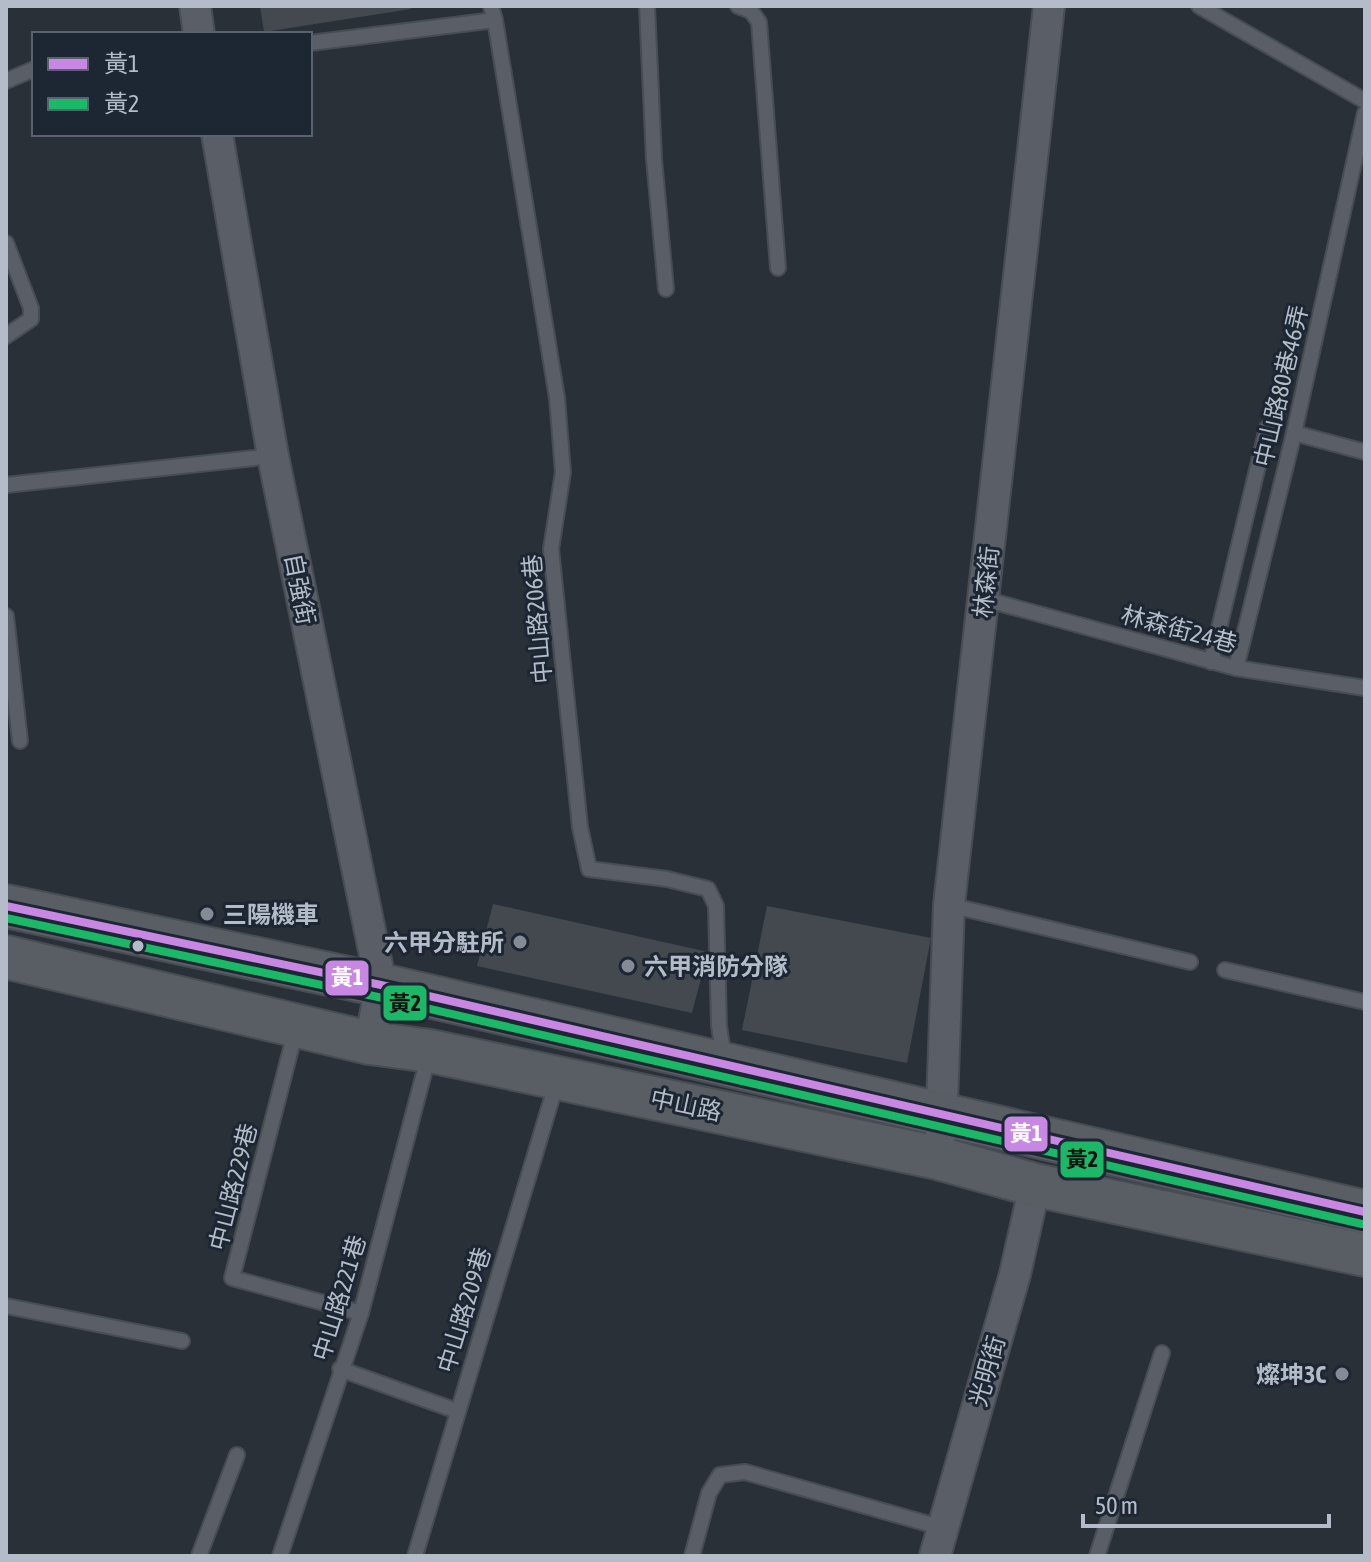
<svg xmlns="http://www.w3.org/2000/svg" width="1371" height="1562" viewBox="0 0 1371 1562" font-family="'Asap Condensed','Noto Sans TC',sans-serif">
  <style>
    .building { fill: #444950 }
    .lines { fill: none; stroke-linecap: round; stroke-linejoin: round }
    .service-casing { stroke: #484c53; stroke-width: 18 }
    .minor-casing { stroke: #484c53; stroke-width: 34 }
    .secondary-casing { stroke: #484c53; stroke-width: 46 }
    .service { stroke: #5a5e66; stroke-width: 14 }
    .minor { stroke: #5a5e66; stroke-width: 30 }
    .secondary { stroke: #595d64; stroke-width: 42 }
    .bus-1-casing { stroke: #1d2633; stroke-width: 14 }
    .bus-2-casing { stroke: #1d2633; stroke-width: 14 }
    .bus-1 { stroke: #c787e3; stroke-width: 8 }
    .bus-2 { stroke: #1ab867; stroke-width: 8 }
    .poi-dot { fill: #848b96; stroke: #1d2633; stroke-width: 3 }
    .bus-dot { fill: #b4bcc9; stroke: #1d2633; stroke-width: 3 }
    .labels { text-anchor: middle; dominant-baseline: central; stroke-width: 6; stroke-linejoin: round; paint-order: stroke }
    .street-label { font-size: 24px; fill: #b4bcc9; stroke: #1d2633 }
    .poi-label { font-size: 24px; font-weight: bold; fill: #b4bcc9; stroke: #1d2633; text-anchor: start }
    .line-badge { stroke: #1d2633; stroke-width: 3 }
    .badge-label { font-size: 22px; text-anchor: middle; font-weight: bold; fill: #fff }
    .pale-badge-label { font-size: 22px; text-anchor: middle; font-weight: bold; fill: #111 }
  </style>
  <rect width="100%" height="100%" fill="#2a3038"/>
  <!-- building -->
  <g class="building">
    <path d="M260,6H411V9L264,32Z"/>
    <path d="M493,904L708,952L692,1013L477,966Z"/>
    <path d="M767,906L931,938L907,1063L742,1030Z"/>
  </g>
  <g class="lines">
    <!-- service casing -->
    <g class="service-casing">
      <g id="service">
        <path d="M647,6L654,159L666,289"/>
        <path d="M738,6L751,11L759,22L778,268"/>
        <path d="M1199,6L1365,101"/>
        <path d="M495,20L557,398L563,472L551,549L580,827L589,869L667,879L708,889L716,906L719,1026L724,1059"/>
        <path d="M310,43L495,20L491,6"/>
        <path d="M6,81L34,69"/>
        <path d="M6,243L31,308V319L6,336"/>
        <path d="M1294,433L1365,452"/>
        <path d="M6,485L273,456"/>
        <path d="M984,599L1236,668L1365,688"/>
        <path d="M6,616L20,741"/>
        <path d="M1211,662L1267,428"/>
        <path d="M1236,668L1294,433L1365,113"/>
        <path d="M949,905L1190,962"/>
        <path d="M1225,970L1365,1002"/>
        <path d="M296,1029L232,1278L361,1313"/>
        <path d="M6,1306L182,1341"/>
        <path d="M340,1369L457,1411"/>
        <path d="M199,1556L237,1455"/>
        <path d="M280,1556L361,1313L429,1054"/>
        <path d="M415,1556L557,1081"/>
        <path d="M692,1556L709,1493L720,1475L745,1472L943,1528"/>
        <path d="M1097,1556L1162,1353"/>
      </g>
    </g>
    <!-- minor casing -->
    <g class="minor-casing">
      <g id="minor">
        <path d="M195,6L199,34"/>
        <path d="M217,134L273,456L381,985L370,1043"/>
        <path d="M941,1133L949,905L1049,6"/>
        <path d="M935,1556L1015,1274L1035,1185"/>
      </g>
    </g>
    <!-- secondary casing -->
    <g class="secondary-casing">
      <g id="secondary">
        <path d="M6,906L381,985L1365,1212"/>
        <path d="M6,957L370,1043L430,1051L938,1158L1035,1185L1365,1255"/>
      </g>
    </g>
    <!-- service -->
    <use href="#service" class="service"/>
    <!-- minor -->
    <use href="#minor" class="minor"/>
    <!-- secondary -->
    <use href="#secondary" class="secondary"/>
    <!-- bus-1 casing -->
    <g class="bus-1-casing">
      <path id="bus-1" d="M6,906L381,985L1365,1212"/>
    </g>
    <!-- bus-2 casing -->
    <g class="bus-2-casing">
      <path id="bus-2" d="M6,918L378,997L1362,1224"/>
    </g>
    <!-- bus-1 -->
    <use href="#bus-1" class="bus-1"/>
    <!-- bus-2 -->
    <use href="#bus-2" class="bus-2"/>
  </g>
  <!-- markers -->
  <g class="poi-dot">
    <circle cx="207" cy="914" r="8"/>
    <circle cx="520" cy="942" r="8"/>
    <circle cx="628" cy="966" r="8"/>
    <circle cx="1342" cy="1374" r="8"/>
  </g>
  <circle class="bus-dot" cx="138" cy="946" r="7"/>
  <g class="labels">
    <!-- street labels -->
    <g class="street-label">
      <text transform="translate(1281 386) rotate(-77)">中山路80巷46弄</text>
      <text transform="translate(986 582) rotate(-84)">林森街</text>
      <text transform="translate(300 589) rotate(79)">自強街</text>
      <text transform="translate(537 619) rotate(-95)">中山路206巷</text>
      <text transform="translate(1179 629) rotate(15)">林森街24巷</text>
      <text transform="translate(686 1105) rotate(12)">中山路</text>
      <text transform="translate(233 1187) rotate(-76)">中山路229巷</text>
      <text transform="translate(339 1298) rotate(-73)">中山路221巷</text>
      <text transform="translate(464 1310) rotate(-73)">中山路209巷</text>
      <text transform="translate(987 1371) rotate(-74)">光明街</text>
    </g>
    <!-- poi labels -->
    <g class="poi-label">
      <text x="223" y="914">三陽機車</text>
      <text x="504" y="942" text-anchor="end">六甲分駐所</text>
      <text x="644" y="966">六甲消防分隊</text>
      <text x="1326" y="1374" text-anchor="end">燦坤3C</text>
    </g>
  </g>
  <g class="line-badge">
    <rect x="324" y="959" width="46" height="38" rx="8" fill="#c787e3"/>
    <rect x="382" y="984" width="46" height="38" rx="8" fill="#1ab867"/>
    <rect x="1003" y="1115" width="46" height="38" rx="8" fill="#c787e3"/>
    <rect x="1059" y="1140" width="46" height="39" rx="8" fill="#1ab867"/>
  </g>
  <g class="badge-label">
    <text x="347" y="985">黃1</text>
    <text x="1026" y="1141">黃1</text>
  </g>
  <g class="pale-badge-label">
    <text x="405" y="1011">黃2</text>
    <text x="1082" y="1167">黃2</text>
  </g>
  <!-- border -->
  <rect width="1371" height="1562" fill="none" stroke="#b4bcc9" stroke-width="16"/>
  <!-- legend -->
  <rect x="32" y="32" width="280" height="104" fill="#1d2633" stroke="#59626f" stroke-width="2"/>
  <rect x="48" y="58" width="40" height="12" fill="#c787e3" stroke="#59626f" stroke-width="2"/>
  <text x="104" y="72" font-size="24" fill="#b4bcc9">黃1</text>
  <rect x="48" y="98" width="40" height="12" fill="#1ab867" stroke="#59626f" stroke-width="2"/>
  <text x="104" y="112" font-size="24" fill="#b4bcc9">黃2</text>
  <!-- scale -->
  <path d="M1083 1514v12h246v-12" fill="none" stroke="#b4bcc9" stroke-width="4"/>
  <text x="1095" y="1514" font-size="24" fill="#b4bcc9" stroke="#1d2633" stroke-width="6" paint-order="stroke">50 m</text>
</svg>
